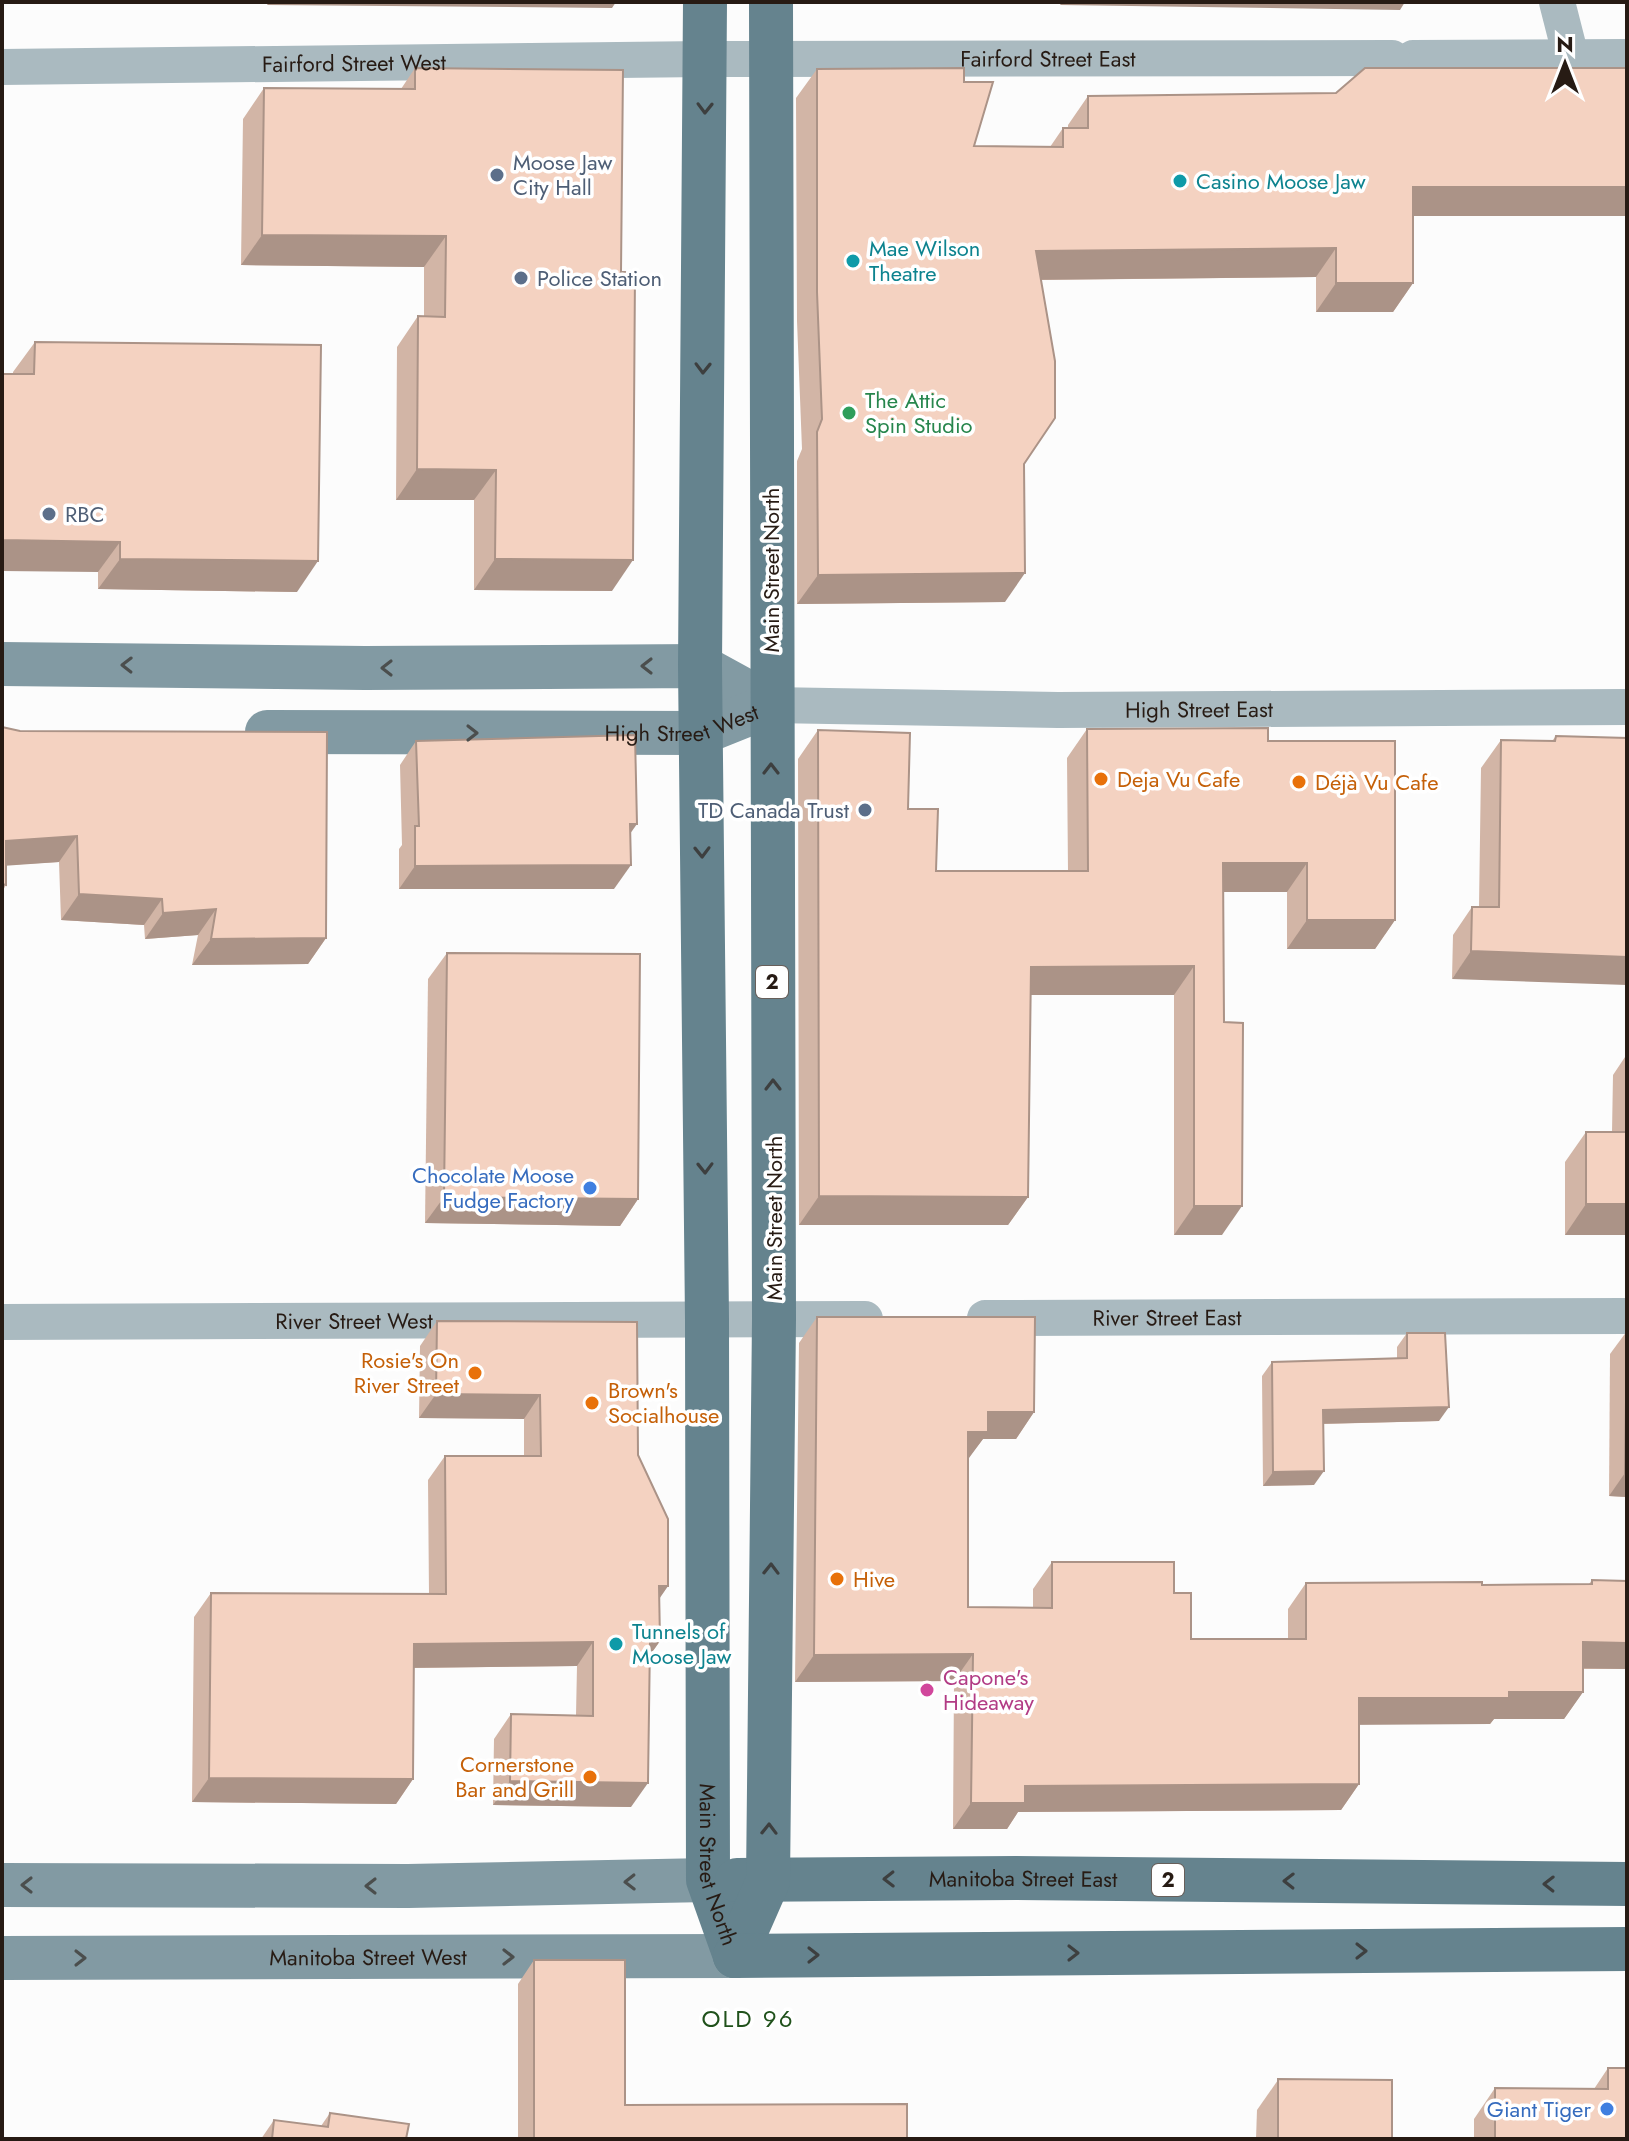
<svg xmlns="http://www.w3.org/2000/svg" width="1629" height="2141" viewBox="0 0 1629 2141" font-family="Jost,sans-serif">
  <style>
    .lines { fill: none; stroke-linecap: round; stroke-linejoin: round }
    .street { stroke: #aabac0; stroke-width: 36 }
    .secondary { stroke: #829aa3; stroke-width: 44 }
    .primary { stroke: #65838e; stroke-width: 44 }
    .wall { fill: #d2b5a6 }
    .shaded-wall { fill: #ab9387 }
    .building { fill: #f4d2c1; stroke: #ab9387; stroke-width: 2 }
    .oneway { stroke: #3d3f3f }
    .oneway2 { stroke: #4b4e4d }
    .service-dot { fill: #5c6f8a; stroke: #fff; stroke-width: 3 }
    .culture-dot { fill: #0f9aa8; stroke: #fff; stroke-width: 3 }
    .leisure-dot { fill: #2e9e5b; stroke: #fff; stroke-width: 3 }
    .food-dot { fill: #e8710a; stroke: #fff; stroke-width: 3 }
    .shop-dot { fill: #3f7fe0; stroke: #fff; stroke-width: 3 }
    .hotel-dot { fill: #d1479c; stroke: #fff; stroke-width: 3 }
    .labels { text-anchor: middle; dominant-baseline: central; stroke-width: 7; stroke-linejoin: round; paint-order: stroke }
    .shield { fill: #fff; stroke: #685f5a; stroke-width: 2 }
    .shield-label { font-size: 20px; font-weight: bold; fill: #271b14 }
    .street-label { font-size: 22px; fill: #271b14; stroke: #fff }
    .service-label { font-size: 22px; fill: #4e5e75; stroke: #fff; text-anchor: start }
    .culture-label { font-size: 22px; fill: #0d838f; stroke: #fff; text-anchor: start }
    .leisure-label { font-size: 22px; fill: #27864d; stroke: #fff; text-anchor: start }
    .food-label { font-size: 22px; fill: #c56008; stroke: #fff; text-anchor: start }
    .shop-label { font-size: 22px; fill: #366cbe; stroke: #fff; text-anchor: end }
    .hotel-label { font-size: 22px; fill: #b23c85; stroke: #fff; text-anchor: start }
    .neighbourhood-label { font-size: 24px; letter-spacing: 2px; fill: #21521c; stroke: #fff }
  </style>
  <rect width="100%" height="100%" fill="#fcfcfc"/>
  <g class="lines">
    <!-- street -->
    <g class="street">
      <path d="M1557,2L1571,57"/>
      <path d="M1413,58L1627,57"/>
      <path id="s1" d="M2,67L705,59L1392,58"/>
      <path id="s2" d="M771,705L1058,710L1627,707"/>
      <path id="s3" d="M985,1318L1627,1316"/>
      <path id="s4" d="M2,1322L865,1319"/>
    </g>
    <!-- secondary -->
    <g class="secondary">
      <path d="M2,664L365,668L700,666L771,705"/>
      <path id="s5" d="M267,732L701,733L771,705"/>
      <path d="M2,1885L408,1886L708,1880"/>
      <path id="s6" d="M2,1958L735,1956"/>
    </g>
    <!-- primary -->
    <g class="primary">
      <path id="s7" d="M705,2L700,666L707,1320L708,1880L735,1956"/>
      <path id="s8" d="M737,1880L1016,1878L1627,1884"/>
      <path d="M735,1956L768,1881L774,1319L771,2"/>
      <path d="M735,1956L1627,1949"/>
    </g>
  </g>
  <!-- wall -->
  <g class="wall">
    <path d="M415,68L612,591L474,590V500H396L397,347L418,316H424V267L241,265L243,119L264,88L401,89Z"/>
    <path d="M817,69L964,82L974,146L1050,147L1063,128H1068V125L1088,96L1413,216V283L1393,312H1316V277L1041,280L1024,464L1005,602L797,604V461L802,449L797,321L796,98Z"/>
    <path d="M35,342L297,592L98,589V572L13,374V372Z"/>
    <path d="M2,727L326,938L308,964L192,965L198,935L145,939L144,925L61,920L59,862L6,865V885L2,892Z"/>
    <path d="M1087,729L1268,741L1395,920L1375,949H1287V892H1223L1222,1235H1174V995H1031L1028,1197L1008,1225H799L798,759L818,730L908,809L936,871H1068L1067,758Z"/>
    <path d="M1556,736L1627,738L1452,979L1453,935L1472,907H1479L1481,768L1501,740L1552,741Z"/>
    <path d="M416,741L614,889H399V849L402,845L400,765Z"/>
    <path d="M447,953L638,1199L620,1226L425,1223L428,979Z"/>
    <path d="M1627,1054V1235H1565V1162L1586,1132H1612L1613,1075Z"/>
    <path d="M817,1317L1034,1412L1016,1439H983L968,1458V1607L1033,1608V1589L1052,1562L1174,1593L1191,1639H1288V1609L1306,1583L1482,1585L1589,1584L1592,1580L1627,1581V1669H1583V1692L1564,1719H1494L1490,1724H1359V1784L1341,1810L1018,1812L1007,1829H953L954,1681L795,1682L799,1343Z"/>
    <path d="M437,1321L638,1455L668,1586L659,1598L660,1641L650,1655L631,1807L493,1805L494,1739L511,1714L576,1715L577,1666L414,1668L413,1779L396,1804L192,1802L194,1617L211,1593L429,1594L428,1480L445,1456H524V1419L419,1418L420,1346Z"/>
    <path d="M1627,1331V1497L1609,1496L1610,1354Z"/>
    <path d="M1407,1333L1439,1421L1323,1424L1314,1485L1263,1486L1262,1376L1272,1362L1397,1358V1347Z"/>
    <path d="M534,1960L625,2105L907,2139H518V1984Z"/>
    <path d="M1608,2068L1627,2139H1474V2119L1495,2088L1594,2089Z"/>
    <path d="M1278,2080L1392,2139H1256L1257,2110Z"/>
    <path d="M330,2113L406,2139H408H261L274,2120L321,2126Z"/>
  </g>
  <!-- shaded-wall -->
  <g class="shaded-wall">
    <path d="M269,2H616L612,8L267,5Z"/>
    <path d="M1062,2H1405L1400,10L1060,5Z"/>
    <path d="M1413,187H1627V216H1393Z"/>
    <path d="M262,235L446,236L424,267L241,265Z"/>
    <path d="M1336,248L1316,277L1015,280L1036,251Z"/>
    <path d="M1336,283H1413L1393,312H1316Z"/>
    <path d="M417,469L496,470L474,500H396Z"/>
    <path d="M2,540L120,542L98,572L2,571Z"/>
    <path d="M120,559L318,561L297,592L98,589Z"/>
    <path d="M495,559L633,560L612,591L474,590Z"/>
    <path d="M1025,573L1005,602L797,604L818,575Z"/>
    <path d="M630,824H637L620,848Z"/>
    <path d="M77,836L59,862L2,866L6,841Z"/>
    <path d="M1223,863H1307L1287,892H1203Z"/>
    <path d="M631,865L614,889H399L415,866Z"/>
    <path d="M79,894L162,899L144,925L61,920Z"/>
    <path d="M216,909L198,935L145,939L163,913Z"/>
    <path d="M1307,920H1395L1375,949H1287Z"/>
    <path d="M326,938L308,964L192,965L211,939Z"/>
    <path d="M1471,951L1627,957V985L1452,979Z"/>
    <path d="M1194,966L1174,995H1011L1031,967Z"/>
    <path d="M819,1196L1028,1197L1008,1225H799Z"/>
    <path d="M444,1197L638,1199L620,1226L425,1223Z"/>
    <path d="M1586,1204H1627V1235H1565Z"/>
    <path d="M1194,1206H1242L1222,1235H1174Z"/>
    <path d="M436,1394L540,1395L524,1419L419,1418Z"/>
    <path d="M1449,1407L1439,1421L1313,1424L1323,1410Z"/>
    <path d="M988,1412H1034L1016,1439H983L969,1458H950L968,1432Z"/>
    <path d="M1324,1471L1314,1485L1263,1486L1273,1472Z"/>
    <path d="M1625,1473H1627V1497L1609,1496Z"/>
    <path d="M659,1586H668L651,1611Z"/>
    <path d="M650,1641H660L643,1665Z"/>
    <path d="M593,1642L577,1666L397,1668L414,1644Z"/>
    <path d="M1583,1642L1627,1643V1669L1564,1668Z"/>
    <path d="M973,1654L954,1681L795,1682L814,1655Z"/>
    <path d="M1509,1692H1583L1564,1719H1494L1490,1724L1341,1725L1359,1698Z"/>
    <path d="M209,1778L413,1779L396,1804L192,1802Z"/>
    <path d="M510,1781L648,1783L631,1807L493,1805Z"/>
    <path d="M1359,1784L1341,1810L1018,1812L1007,1829H953L971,1803L1025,1786Z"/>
  </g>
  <!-- building -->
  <g class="building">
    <path d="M415,68L623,70L621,272H635L633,560L495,559L496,470L417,469L418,316L445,317L446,236L262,235L264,88L415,89Z"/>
    <path d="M964,68V82H993L974,146L1063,147V128H1088V96L1336,93L1365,68H1627V187H1413V283H1336V248L1036,251L1055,361V418L1024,464L1025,573L818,575L817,432L822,419L817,292V69Z"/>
    <path d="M35,342L321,345L318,561L120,559V542L2,540V374H34Z"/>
    <path d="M2,727L20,731L327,732L326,938L211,939L216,909L163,913L162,899L79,894L77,836L6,841V885L2,884Z"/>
    <path d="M1268,728V741H1395V920H1307V863H1223L1224,1022L1243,1023L1242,1206H1194V966L1031,967L1028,1197L819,1196L818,730L910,733L908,809H938L936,871H1088L1087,729Z"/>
    <path d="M635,735L637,824H630L631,865L415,866V826H419L416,741Z"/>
    <path d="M1556,736L1627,738V957L1471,951L1472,907H1499L1501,740L1555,741Z"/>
    <path d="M447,953L640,954L638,1199L444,1197Z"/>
    <rect x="1586" y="1132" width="41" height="72"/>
    <path d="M817,1317H1035L1034,1412H988V1432H968V1607L1052,1608V1562H1174V1593H1191V1639H1306V1583L1482,1582V1585L1592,1584V1580L1627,1581V1643L1583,1642V1692H1509V1698H1359V1784L1025,1786V1803H971L973,1654L814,1655Z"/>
    <path d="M437,1321L637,1322L638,1455L668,1519V1586H659L660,1641H650L648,1783L510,1781L511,1714L593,1716V1642L414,1644L413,1779L209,1778L211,1593L446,1594L445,1456H541L540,1395L436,1394Z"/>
    <path d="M1627,1331V1473H1625Z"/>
    <path d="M1407,1333H1445L1449,1407L1323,1410L1324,1471L1273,1472L1272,1362L1407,1358Z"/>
    <path d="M534,1960H625V2105L907,2104V2139H534Z"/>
    <path d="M1608,2068H1627V2139H1495V2088L1608,2089Z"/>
    <path d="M1278,2079L1392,2080V2139H1278Z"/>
    <path d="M330,2113L409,2124L406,2139H408H272L274,2120L328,2127Z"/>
  </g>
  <!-- one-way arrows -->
  <defs><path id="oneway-chevron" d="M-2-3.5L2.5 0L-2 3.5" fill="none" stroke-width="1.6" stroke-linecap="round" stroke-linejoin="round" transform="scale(2)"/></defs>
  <g class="oneway">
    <use href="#oneway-chevron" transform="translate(705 108) rotate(91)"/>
    <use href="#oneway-chevron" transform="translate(703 368) rotate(91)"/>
    <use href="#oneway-chevron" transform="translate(771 769) rotate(-90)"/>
    <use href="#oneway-chevron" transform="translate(702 852) rotate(89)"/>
    <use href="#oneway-chevron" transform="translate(773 1085) rotate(-90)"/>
    <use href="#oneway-chevron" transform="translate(705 1168) rotate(89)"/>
    <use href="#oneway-chevron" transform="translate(771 1569) rotate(-89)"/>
    <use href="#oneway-chevron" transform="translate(769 1829) rotate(-89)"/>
    <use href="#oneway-chevron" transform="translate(889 1879) rotate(179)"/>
    <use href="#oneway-chevron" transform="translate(1289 1881) rotate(-179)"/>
    <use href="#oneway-chevron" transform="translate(1549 1884) rotate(-179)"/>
    <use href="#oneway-chevron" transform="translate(1361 1951)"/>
    <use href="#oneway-chevron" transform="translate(1073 1953)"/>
    <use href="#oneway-chevron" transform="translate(813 1955)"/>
  </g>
  <g class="oneway2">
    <use href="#oneway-chevron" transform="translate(127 665) rotate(-179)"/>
    <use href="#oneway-chevron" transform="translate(647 666) rotate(180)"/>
    <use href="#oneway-chevron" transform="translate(387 668) rotate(180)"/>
    <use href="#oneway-chevron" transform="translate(472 733)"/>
    <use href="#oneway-chevron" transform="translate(630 1882) rotate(179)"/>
    <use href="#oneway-chevron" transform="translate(27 1885) rotate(-180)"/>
    <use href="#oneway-chevron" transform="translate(371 1886) rotate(-180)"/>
    <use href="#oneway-chevron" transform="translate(508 1957)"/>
    <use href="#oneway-chevron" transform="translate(80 1958)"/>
  </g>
  <!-- markers -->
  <g class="service-dot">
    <circle cx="497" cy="175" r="8"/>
    <circle cx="521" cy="278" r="8"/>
    <circle cx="49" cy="514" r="8"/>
    <circle cx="865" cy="810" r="8"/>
  </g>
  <g class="culture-dot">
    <circle cx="1180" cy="181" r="8"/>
    <circle cx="853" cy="261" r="8"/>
    <circle cx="616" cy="1644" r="8"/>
  </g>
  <circle class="leisure-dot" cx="849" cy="413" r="8"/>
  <g class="food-dot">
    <circle cx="1101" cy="779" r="8"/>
    <circle cx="1299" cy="782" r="8"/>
    <circle cx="475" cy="1373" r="8"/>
    <circle cx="592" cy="1403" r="8"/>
    <circle cx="837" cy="1579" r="8"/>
    <circle cx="590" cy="1777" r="8"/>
  </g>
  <g class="shop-dot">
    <circle cx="590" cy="1188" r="8"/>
    <circle cx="1607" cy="2109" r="8"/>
  </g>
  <circle class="hotel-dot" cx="927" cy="1690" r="8"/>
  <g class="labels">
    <!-- shield labels -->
    <g class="shield">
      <rect x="756" y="966" width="32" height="32" rx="6"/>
      <rect x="1152" y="1864" width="32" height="32" rx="6"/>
    </g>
    <g class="shield-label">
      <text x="772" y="982">2</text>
      <text x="1168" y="1880">2</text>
    </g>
    <!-- street labels -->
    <g class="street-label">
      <text stroke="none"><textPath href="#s1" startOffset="1046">Fairford Street East</textPath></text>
      <text stroke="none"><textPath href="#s1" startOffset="352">Fairford Street West</textPath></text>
      <text transform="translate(771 570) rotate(-90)">Main Street North</text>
      <text stroke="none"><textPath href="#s2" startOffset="428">High Street East</textPath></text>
      <text stroke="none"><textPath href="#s5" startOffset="416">High Street West</textPath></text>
      <text transform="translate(774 1218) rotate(-90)">Main Street North</text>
      <text stroke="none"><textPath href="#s3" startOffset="182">River Street East</textPath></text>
      <text stroke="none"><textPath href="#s4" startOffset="352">River Street West</textPath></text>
      <text stroke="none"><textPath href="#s7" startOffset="1864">Main Street North</textPath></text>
      <text stroke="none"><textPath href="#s8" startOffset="286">Manitoba Street East</textPath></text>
      <text stroke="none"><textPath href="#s6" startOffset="366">Manitoba Street West</textPath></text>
    </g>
    <!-- service labels -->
    <g class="service-label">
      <text x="513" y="162">Moose Jaw<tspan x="513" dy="25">City Hall</tspan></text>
      <text x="537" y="278">Police Station</text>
      <text x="65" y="514">RBC</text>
      <text x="849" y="810" text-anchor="end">TD Canada Trust</text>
    </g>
    <!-- culture labels -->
    <g class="culture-label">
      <text x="1196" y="181">Casino Moose Jaw</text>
      <text x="869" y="248">Mae Wilson<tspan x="869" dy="25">Theatre</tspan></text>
      <text x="632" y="1631">Tunnels of<tspan x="632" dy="25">Moose Jaw</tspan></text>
    </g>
    <!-- leisure labels -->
    <g class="leisure-label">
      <text x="865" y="400">The Attic<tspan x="865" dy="25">Spin Studio</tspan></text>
    </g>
    <!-- food labels -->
    <g class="food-label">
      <text x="1117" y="779">Deja Vu Cafe</text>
      <text x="1315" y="782">Déjà Vu Cafe</text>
      <text x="459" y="1360" text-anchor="end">Rosie's On<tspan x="459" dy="25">River Street</tspan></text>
      <text x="608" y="1390">Brown's<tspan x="608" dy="25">Socialhouse</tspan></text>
      <text x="853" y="1579">Hive</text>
      <text x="574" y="1764" text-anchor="end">Cornerstone<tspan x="574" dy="25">Bar and Grill</tspan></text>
    </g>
    <!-- shop labels -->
    <g class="shop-label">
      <text x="574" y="1175">Chocolate Moose<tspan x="574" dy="25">Fudge Factory</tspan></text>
      <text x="1591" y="2109">Giant Tiger</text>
    </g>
    <!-- hotel labels -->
    <g class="hotel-label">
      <text x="943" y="1677">Capone's<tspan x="943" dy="25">Hideaway</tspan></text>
    </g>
    <!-- neighbourhood labels -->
    <g class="neighbourhood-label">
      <text x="748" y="2018">OLD 96</text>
    </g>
  </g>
  <!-- border -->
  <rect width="1629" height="2141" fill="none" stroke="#271b14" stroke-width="8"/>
  <!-- north arrow -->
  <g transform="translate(1565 64)" stroke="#ffffff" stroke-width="6" paint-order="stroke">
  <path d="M0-6L14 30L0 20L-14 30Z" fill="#271b14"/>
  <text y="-12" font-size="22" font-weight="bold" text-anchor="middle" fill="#271b14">N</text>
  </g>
</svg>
